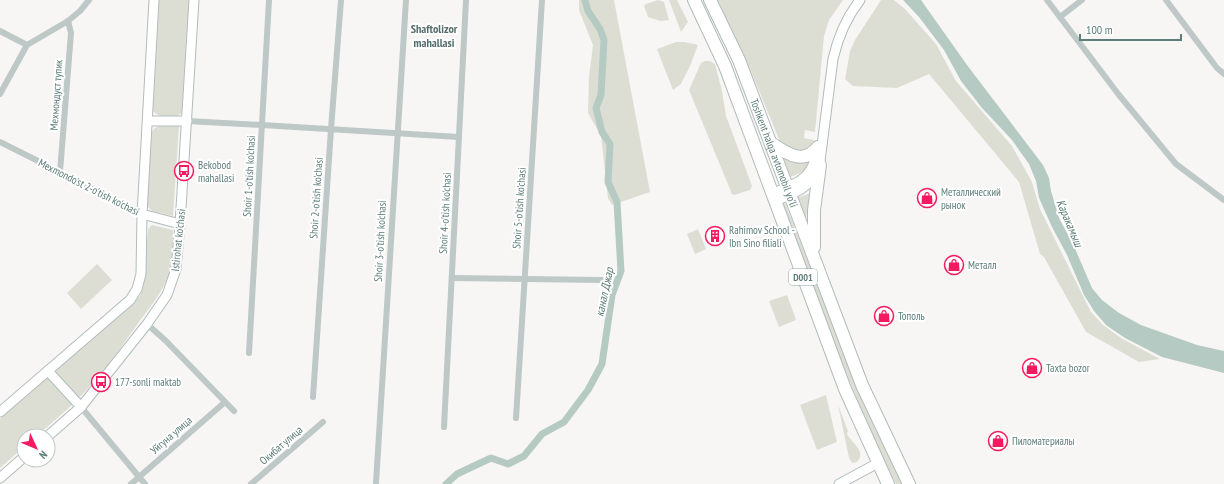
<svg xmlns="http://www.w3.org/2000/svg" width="1224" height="484" viewBox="0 0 1224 484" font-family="'PT Sans Narrow',sans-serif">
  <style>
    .green { fill: #ddded3 }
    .water { fill: #b6cac4 }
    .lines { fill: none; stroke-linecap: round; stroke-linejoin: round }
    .canal { stroke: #b6cac4; stroke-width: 7 }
    .secondary-casing { stroke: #b0bdbb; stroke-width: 11 }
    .highway-casing { stroke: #b1bbba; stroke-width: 14 }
    .street { stroke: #bdc8c7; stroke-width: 6 }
    .secondary { stroke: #fff; stroke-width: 9 }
    .highway { stroke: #fff; stroke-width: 12 }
    .labels { text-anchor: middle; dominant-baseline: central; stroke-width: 4; stroke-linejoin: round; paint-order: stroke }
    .shield { fill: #fff; stroke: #8da4a1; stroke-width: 1 }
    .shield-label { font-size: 10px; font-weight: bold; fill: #5c7d79 }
    .street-label { font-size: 11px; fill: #5c7d79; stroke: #fff }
    .poi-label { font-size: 11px; fill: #5c7d79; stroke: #fff; text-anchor: start }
    .neighbourhood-label { font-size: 12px; font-weight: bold; fill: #536d6a; stroke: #fff }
    .water-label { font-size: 12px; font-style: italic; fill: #5b7d73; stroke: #fff }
  </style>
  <rect width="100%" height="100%" fill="#f8f6f5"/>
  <!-- green -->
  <g class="green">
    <path d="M159,0H189L182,113C173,121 159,118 152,110Z"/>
    <path d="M579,0H614L650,192L612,205L608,198L601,136L588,113L589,77L593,45L579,10Z"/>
    <path d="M658,0L664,2L669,20L660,21L648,17L644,6L646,4Z"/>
    <path d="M669,0H677L688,22L681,32Z"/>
    <path d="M717,0H843L829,20L824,36L815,132L805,130L804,138L814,140C808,158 793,151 781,144L745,57Z"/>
    <path d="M881,0H894L905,9L936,44L956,81L1012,146L1032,182L1040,209L1091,312L1103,325L1121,338L1160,359L1139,362L1086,332L1044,257L1040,254L1019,182L929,74L897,88L853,86L845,79L850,51L855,40Z"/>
    <path d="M676,42H685L698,45L690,66L681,84L673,90L657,49Z"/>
    <path d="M705,61H710L715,64L722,91L726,116L752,186L750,190L734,195L732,194L689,90L701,63Z"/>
    <path d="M160,126H179L173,216L152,211L147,206L151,133L155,128Z"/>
    <path d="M782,156L812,159L807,170L788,178Z"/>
    <path d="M811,193L805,222L796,198Z"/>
    <path d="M785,203L865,407L902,484H896C851,393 817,299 781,204Z"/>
    <path d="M152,225L173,230C173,244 174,259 170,272C163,291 151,306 139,322C120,349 101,375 78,399L54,372L140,296L143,286L148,231L149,228Z"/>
    <path d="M698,229L706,249L695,254L687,234Z"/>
    <path d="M97,264L112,280L81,309L67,293Z"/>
    <path d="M787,295L796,320L779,327L769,301Z"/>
    <path d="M48,377L73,404L37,436H24V447L0,468V419Z"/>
    <path d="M826,395L837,442L817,450L800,405Z"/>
    <path d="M838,405L848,431L847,434C852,443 867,452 857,462L852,463L849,458Z"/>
  </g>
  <!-- water -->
  <path class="water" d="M903,0H921L967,65L1043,165L1049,178L1051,191L1059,218L1073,244L1092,288L1102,300L1119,313L1141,325L1197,345L1224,351V373L1162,357L1125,338L1106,325L1094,311L1084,295L1067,255L1052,227L1039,198L1036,181L1029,164L1012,140L982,108L961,81L944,50L919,17Z"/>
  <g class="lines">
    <!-- canal -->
    <path class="canal" d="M446,484L457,474L491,458L508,464L524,456L542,434L564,422L588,390L602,364L612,295L621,271L617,202L608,182L610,144L602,132L596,108L601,95L604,40L600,29L588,11L585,0"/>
    <!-- secondary casing -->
    <g class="secondary-casing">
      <g id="secondary">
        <path d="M148,121H187"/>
        <path d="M773,193C791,186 811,180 815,158"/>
        <path d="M775,201C793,194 810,188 819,169L833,59C838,37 846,18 860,0"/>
        <path d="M142,214L180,224"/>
        <path d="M48,371L81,407"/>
        <path d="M0,412L130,300L137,289L141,274L142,214L154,0"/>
        <path d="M48,436L81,407L147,324L167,295L176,269L180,224L194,0"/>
        <path d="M0,478L24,457"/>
        <path d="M839,484L878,463"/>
      </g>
    </g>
    <!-- highway casing -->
    <g class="highway-casing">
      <g id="highway">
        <path d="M694,0L725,66L845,389L888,484"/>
        <path id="s1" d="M710,0L739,60L862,385L909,484"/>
        <path d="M771,143C786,153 803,166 818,147"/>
        <path d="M814,247V210L820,165"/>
      </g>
    </g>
    <!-- street -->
    <g class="street">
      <path d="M1047,0L1119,95L1176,164L1224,200"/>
      <path d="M1166,0L1217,68L1224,74"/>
      <path d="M1060,17L1082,0"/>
      <path d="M0,31L27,45"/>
      <path d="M0,94L27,45L68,21L80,11L89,0"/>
      <path d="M187,121L262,125L459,137"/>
      <path d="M0,142L60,172L133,211L142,214"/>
      <path d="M60,172L71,33L68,21"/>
      <path d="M452,278L602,280"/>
      <path d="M147,324L166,341L234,411"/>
      <path d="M249,353L269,0"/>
      <path d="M313,397L331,129L341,0"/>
      <path d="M81,407L145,484"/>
      <path d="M516,418L542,0"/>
      <path d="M444,427L466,0"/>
      <path d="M376,483L406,0"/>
      <path d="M131,484L225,402"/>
      <path d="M251,484L323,422"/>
    </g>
    <!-- secondary -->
    <use href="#secondary" class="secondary"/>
    <!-- highway -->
    <use href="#highway" class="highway"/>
  </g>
  <!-- icons -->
  <defs>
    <g id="bus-ring" transform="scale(1)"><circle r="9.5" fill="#fff" stroke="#f31a5f" stroke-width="1.5"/><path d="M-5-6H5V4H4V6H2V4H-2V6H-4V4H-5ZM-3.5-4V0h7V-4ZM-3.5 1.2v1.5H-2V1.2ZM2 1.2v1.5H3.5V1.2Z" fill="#f31a5f"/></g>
    <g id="shop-ring" transform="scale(1)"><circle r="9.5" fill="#fff" stroke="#f31a5f" stroke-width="1.5"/><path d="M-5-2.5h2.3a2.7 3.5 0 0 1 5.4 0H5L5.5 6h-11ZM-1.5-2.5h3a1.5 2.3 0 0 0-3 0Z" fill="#f31a5f"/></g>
    <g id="building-ring" transform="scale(1)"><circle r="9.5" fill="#fff" stroke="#f31a5f" stroke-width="1.5"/><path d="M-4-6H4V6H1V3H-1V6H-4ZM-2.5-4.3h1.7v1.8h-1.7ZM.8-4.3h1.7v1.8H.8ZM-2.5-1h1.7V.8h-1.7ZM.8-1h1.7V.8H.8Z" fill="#f31a5f"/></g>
  </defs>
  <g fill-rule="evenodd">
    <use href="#bus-ring" x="184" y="171"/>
    <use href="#shop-ring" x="927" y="198"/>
    <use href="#building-ring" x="715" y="236"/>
    <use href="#shop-ring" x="954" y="265"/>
    <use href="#shop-ring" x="884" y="316"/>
    <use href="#shop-ring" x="1032" y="368"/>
    <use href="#bus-ring" x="101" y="382"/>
    <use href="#shop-ring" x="998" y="441"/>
  </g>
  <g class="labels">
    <!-- shield labels -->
    <rect class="shield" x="789" y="269" width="28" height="16" rx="3"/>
    <g class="shield-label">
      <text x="803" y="277">D001</text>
    </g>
    <!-- street labels -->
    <g class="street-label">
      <text transform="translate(56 95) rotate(-86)">Мехмондуст тупик</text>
      <text stroke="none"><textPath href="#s1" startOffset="166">Toshkent halqa avtomobil yo'li</textPath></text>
      <text transform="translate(249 176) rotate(-87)">Shoir 1-o'tish ko'chasi</text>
      <text transform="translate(89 187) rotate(27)">Mexmondo'st 2-o'tish ko'chasi</text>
      <text transform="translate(316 198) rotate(-86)">Shoir 2-o'tish ko'chasi</text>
      <text transform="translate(519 208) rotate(-86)">Shoir 5-o'tish ko'chasi</text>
      <text transform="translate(445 213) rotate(-87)">Shoir 4-o'tish ko'chasi</text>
      <text transform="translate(178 240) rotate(-84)">Istirohat ko'chasi</text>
      <text transform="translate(380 241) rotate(-87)">Shoir 3-o'tish ko'chasi</text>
      <text transform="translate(171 435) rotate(-41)">Уйгуна улица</text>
      <text transform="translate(281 445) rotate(-41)">Окибат улица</text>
    </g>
    <!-- poi labels -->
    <g class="poi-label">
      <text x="198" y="165">Bekobod<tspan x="198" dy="13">mahallasi</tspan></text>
      <text x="941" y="192">Металлический<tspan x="941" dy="13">рынок</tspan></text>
      <text x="729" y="230">Rahimov School -<tspan x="729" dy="13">Ibn Sino filiali</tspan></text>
      <text x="968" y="265">Металл</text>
      <text x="898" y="316">Тополь</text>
      <text x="1046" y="368">Taxta bozor</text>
      <text x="115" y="382">177-sonli maktab</text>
      <text x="1012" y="441">Пиломатериалы</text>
    </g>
    <!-- neighbourhood labels -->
    <g class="neighbourhood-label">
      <text x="434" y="28">Shaftolizor<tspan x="434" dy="14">mahallasi</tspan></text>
    </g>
    <!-- water labels -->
    <g class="water-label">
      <text transform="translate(1070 223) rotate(67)">Каракамыш</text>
      <text transform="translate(604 292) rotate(-78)">канал Джар</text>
    </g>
  </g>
  <!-- north arrow -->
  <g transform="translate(36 448) rotate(134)"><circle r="19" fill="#ffffff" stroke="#becbc9"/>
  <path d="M0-3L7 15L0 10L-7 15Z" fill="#f31a5f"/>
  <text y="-6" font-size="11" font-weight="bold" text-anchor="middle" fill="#5c7d79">N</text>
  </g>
  <!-- scale -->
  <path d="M1080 34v6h101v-6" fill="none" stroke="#5c7d79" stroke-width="2"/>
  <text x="1086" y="34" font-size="12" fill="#5c7d79" stroke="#ffffff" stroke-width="3" paint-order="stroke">100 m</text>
</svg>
